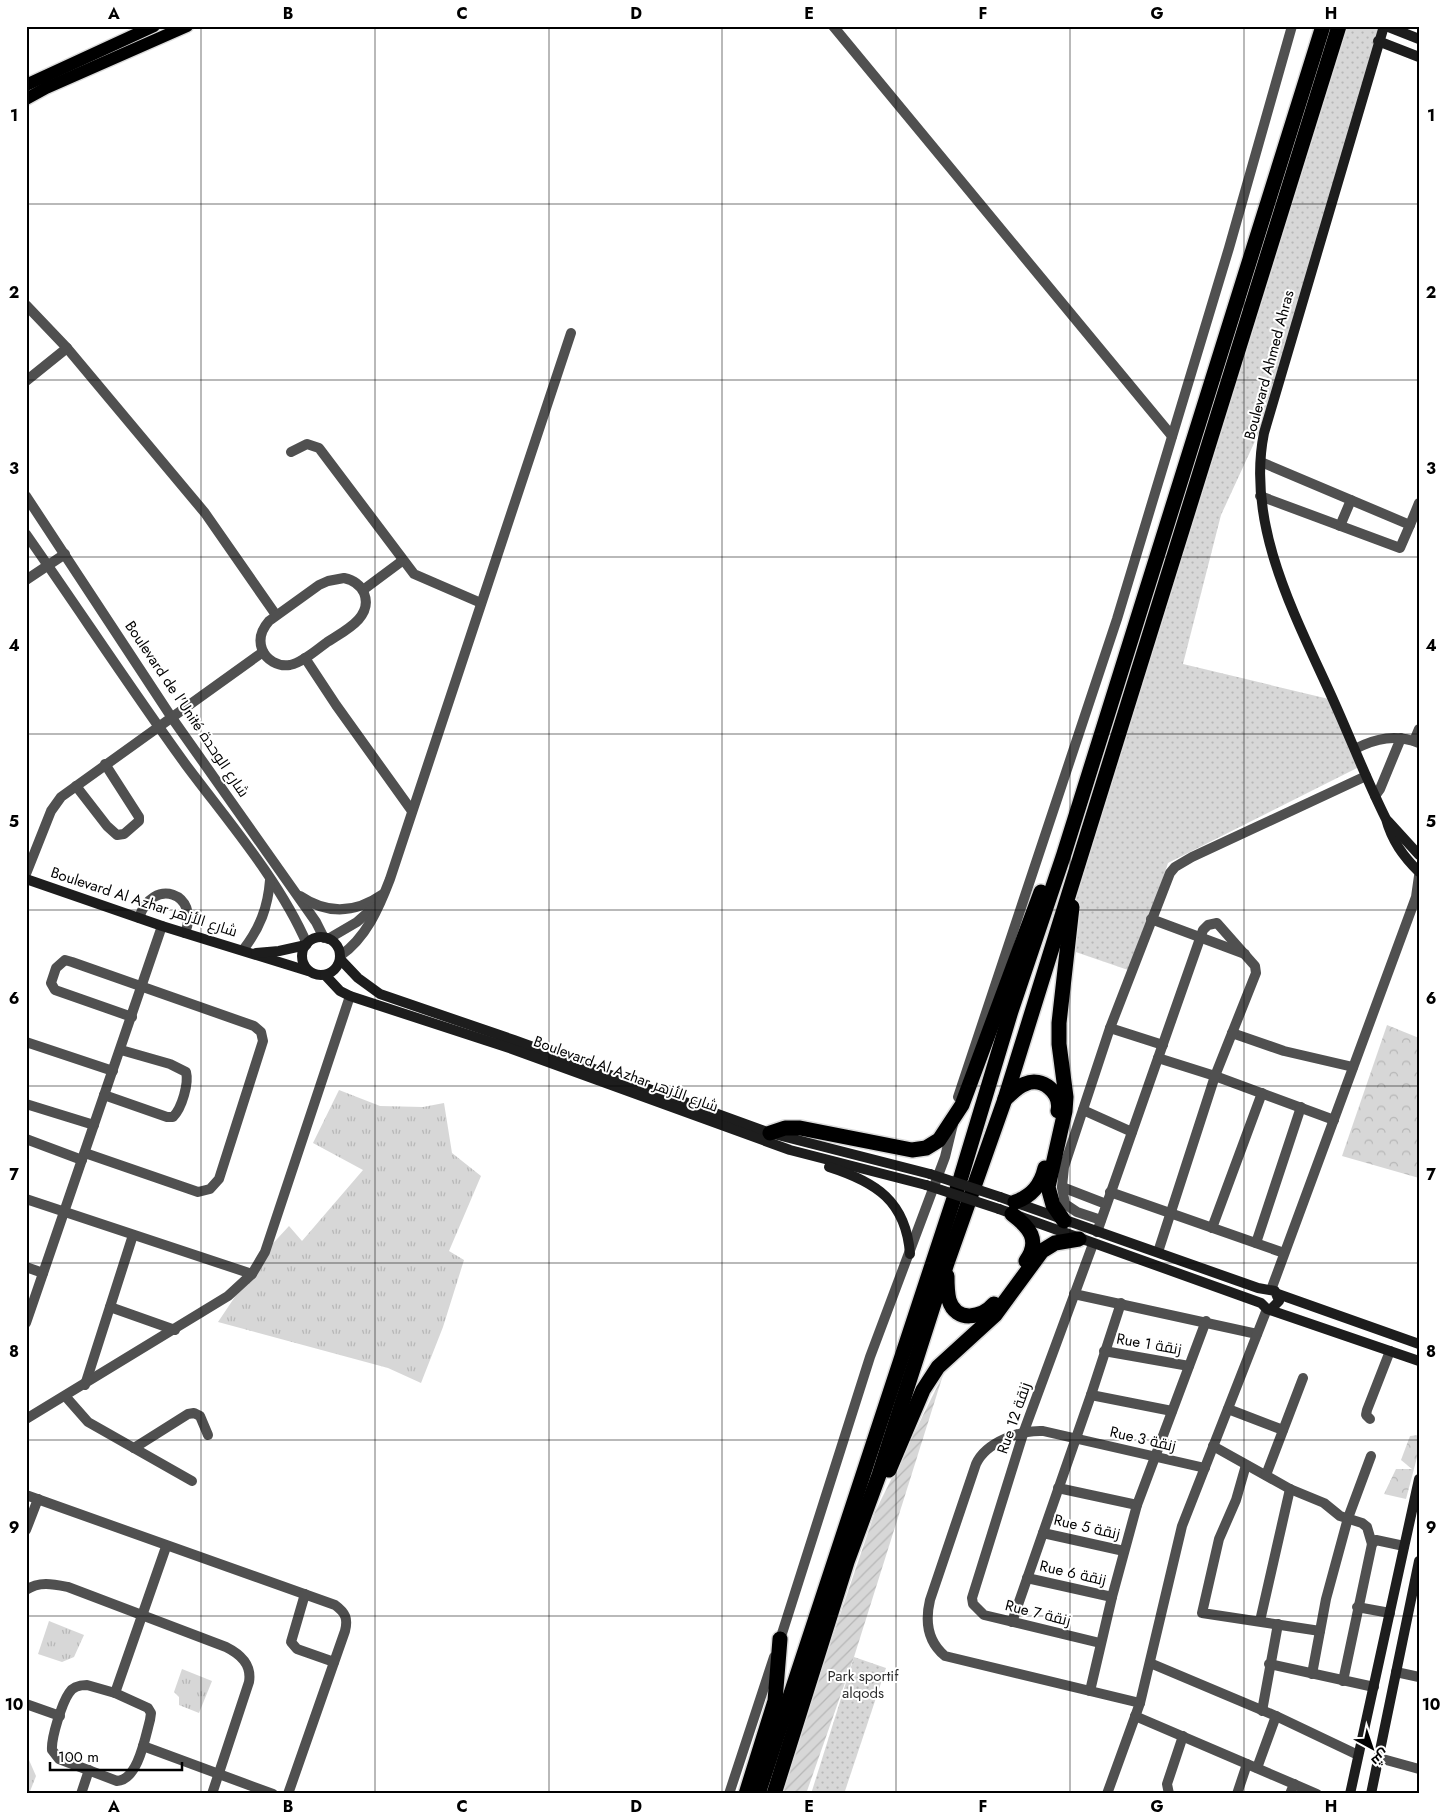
<svg xmlns="http://www.w3.org/2000/svg" width="1445" height="1820" viewBox="0 0 1445 1820" font-family="Jost,Cairo,sans-serif">
  <style>
    .grass { fill: url(#grass-tufts) }
    .forest { fill: url(#forest-crowns) }
    .park { fill: url(#park-dots) }
    .garden { fill: url(#garden-furrows) }
    .lines { fill: none; stroke-linecap: round; stroke-linejoin: round }
    .primary-casing { stroke: #dbdbdb; stroke-width: 15 }
    .highway-casing { stroke: #dbdbdb; stroke-width: 18 }
    .street { stroke: #505050; stroke-width: 10 }
    .secondary { stroke: #1d1d1d; stroke-width: 10 }
    .primary { stroke: #000; stroke-width: 12 }
    .highway { stroke: #000; stroke-width: 15 }
    .secondary-bridge { stroke: #1d1d1d; stroke-width: 10 }
    .grid { fill: none; stroke: #000; stroke-width: 1; stroke-opacity: 0.55 }
    .labels { text-anchor: middle; dominant-baseline: central; stroke-width: 4; stroke-linejoin: round; paint-order: stroke }
    .street-label { font-size: 15px; fill: #000; stroke: #fff }
    .park-label { font-size: 15px; fill: #2e2e2e; stroke: #fff }
    .neatline { fill: none; stroke: #000; stroke-width: 2 }
    .grid-label { font-size: 16px; text-anchor: middle; font-weight: bold; fill: #000 }
  </style>
  <defs>
    <pattern id="grass-tufts" width="24" height="20" patternUnits="userSpaceOnUse" patternTransform="scale(1.25)"><rect width="24" height="20" fill="#d7d7d7"/><path d="M3 7l-1-3M5 7V3M7 7l1-3M15 17l-1-3M17 17v-4M19 17l1-3" fill="none" stroke="#b7b7b7"/></pattern>
    <pattern id="forest-crowns" width="20" height="18" patternUnits="userSpaceOnUse" patternTransform="scale(1.25)"><rect width="20" height="18" fill="#d7d7d7"/><path d="M2 6a3 3 0 1 1 6 0M12 15a3 3 0 1 1 6 0" fill="none" stroke="#b7b7b7"/></pattern>
    <pattern id="park-dots" width="8" height="8" patternUnits="userSpaceOnUse" patternTransform="scale(1.25)"><rect width="8" height="8" fill="#d7d7d7"/><path d="M2 2h.1M6 6h.1" fill="none" stroke="#b7b7b7" stroke-width="1.8" stroke-linecap="round"/></pattern>
    <pattern id="garden-furrows" width="10" height="10" patternUnits="userSpaceOnUse" patternTransform="scale(1.25)"><rect width="10" height="10" fill="#d7d7d7"/><path d="M-1 1l2-2M0 10L10 0M9 11l2-2" fill="none" stroke="#b7b7b7"/></pattern>
  </defs>
  <rect width="100%" height="100%" fill="#fff"/>
  <!-- grass -->
  <g class="grass">
    <path d="M339,1090L380,1106L423,1107L444,1103L452,1153L481,1176L449,1251L464,1260L443,1327L421,1383L388,1368L218,1322L265,1252L289,1226L302,1241L363,1170L313,1143Z"/>
    <path d="M49,1621L84,1635L74,1657L62,1662L38,1654Z"/>
    <path d="M182,1669L212,1681L199,1713L179,1705V1697L174,1692Z"/>
    <path d="M26,1759L29,1760L36,1776L29,1794H26Z"/>
  </g>
  <!-- forest -->
  <g class="forest">
    <path d="M1387,1025L1419,1038V1178L1342,1156Z"/>
    <path d="M1419,1435V1450L1406,1499L1384,1494L1396,1469H1412L1401,1460L1410,1436Z"/>
  </g>
  <!-- park -->
  <g class="park">
    <path d="M1339,26H1384L1267,415L1221,515L1183,664L1333,700L1361,766L1168,863L1131,971L1067,949L1072,908Z"/>
    <path d="M854,1657L886,1668L844,1794H811Z"/>
  </g>
  <!-- garden -->
  <path class="garden" d="M943,1375L854,1657L806,1794H779L875,1512Z"/>
  <g class="lines">
    <!-- primary casing -->
    <g class="primary-casing">
      <g id="primary">
        <path d="M26,85L154,26"/>
        <path d="M26,99L46,88L187,26"/>
      </g>
    </g>
    <!-- highway casing -->
    <g class="highway-casing">
      <g id="highway">
        <path d="M1005,1099C1011,1094 1017,1087 1025,1084C1042,1076 1062,1093 1058,1111"/>
        <path d="M770,1133L785,1128H800L912,1150L926,1148L939,1140L962,1105L1041,892"/>
        <path d="M1015,1202C1032,1196 1041,1185 1045,1168"/>
        <path d="M1012,1214C1029,1227 1041,1240 1026,1261"/>
        <path d="M1064,1221L1053,1205L1048,1187L1065,1111L1066,1097L1059,1044V1023L1072,907"/>
        <path d="M947,1276C947,1284 947,1292 949,1300C956,1323 982,1318 994,1304"/>
        <path d="M889,1470L923,1390L938,1367L995,1315L1042,1251L1055,1243L1079,1239"/>
        <path d="M746,1794L775,1701L780,1639"/>
        <path d="M758,1794L961,1177L1011,1011L1063,857L1323,26"/>
        <path d="M774,1794L847,1562L879,1475L947,1263L1005,1099L1339,26"/>
      </g>
    </g>
    <!-- street -->
    <g class="street">
      <path d="M833,26L1172,436"/>
      <path d="M26,305L67,348L205,513L276,615"/>
      <path d="M26,381L67,348"/>
      <path d="M291,452L307,444L319,448L414,574L481,603"/>
      <path d="M1261,462L1410,525L1419,503"/>
      <path d="M26,496L172,718L316,922L324,938"/>
      <path d="M1260,496L1400,548L1410,525"/>
      <path d="M1340,526L1351,500"/>
      <path d="M26,534C80,611 131,689 186,765C227,820 280,881 307,944"/>
      <path d="M344,578C353,580 360,584 364,593C374,618 342,632 326,643C315,651 303,662 290,665C278,667 266,660 262,649C258,638 262,629 269,621L319,585L328,581Z"/>
      <path d="M26,580L65,554"/>
      <path d="M363,590L402,561"/>
      <path d="M305,658L336,705L412,811"/>
      <path d="M1414,741L1419,729"/>
      <path d="M1355,749C1376,738 1396,734 1419,743"/>
      <path d="M76,786L107,826L117,835L124,834L139,821V817L105,764"/>
      <path d="M1375,796L1380,789L1401,738"/>
      <path d="M26,874L51,811L61,797L263,652"/>
      <path d="M300,896C328,915 356,913 383,894"/>
      <path d="M139,918C152,876 201,893 185,933"/>
      <path d="M1151,919L1245,954"/>
      <path d="M328,939L357,922L374,907"/>
      <path d="M243,950C260,928 268,907 270,880"/>
      <path d="M340,956C366,938 379,908 390,879L571,333"/>
      <path d="M1110,1028L1163,1045"/>
      <path d="M1232,1033L1284,1051L1353,1067"/>
      <path d="M26,1042L113,1071"/>
      <path d="M1158,1058L1215,1076L1334,1120"/>
      <path d="M104,1095L167,1117H173C182,1108 189,1083 186,1072L170,1064L121,1050"/>
      <path d="M958,1097L1117,619L1229,248L1292,26"/>
      <path d="M26,1104L94,1125"/>
      <path d="M1083,1110L1132,1132"/>
      <path d="M26,1139L82,1160"/>
      <path d="M85,1153L198,1192L210,1189L219,1179L263,1041L261,1032L254,1026L72,962L65,960L56,968L51,983L55,990L132,1017"/>
      <path d="M1062,1187L1106,1204"/>
      <path d="M1110,1192L1284,1253"/>
      <path d="M26,1199L252,1274"/>
      <path d="M1101,1220L1077,1212L1065,1204L1062,1187L1064,1167L1110,1028L1170,873L1175,867L1192,857L1366,776"/>
      <path d="M1212,1228L1262,1093"/>
      <path d="M1097,1232L1203,930L1208,925L1217,923L1255,966L1256,973L1215,1076L1158,1252"/>
      <path d="M1256,1243L1301,1107"/>
      <path d="M1093,1244L1024,1431L972,1598L973,1604L984,1615L1100,1643"/>
      <path d="M26,1267L43,1273"/>
      <path d="M1271,1290L1416,897L1419,876"/>
      <path d="M1074,1294L1257,1334"/>
      <path d="M110,1307L175,1330"/>
      <path d="M26,1323L162,926"/>
      <path d="M1104,1351L1189,1366"/>
      <path d="M85,1385L133,1235"/>
      <path d="M1091,1395L1172,1411"/>
      <path d="M66,1397L88,1422L192,1481"/>
      <path d="M1228,1409L1283,1430"/>
      <path d="M26,1419L228,1296L252,1274L265,1252L350,996"/>
      <path d="M1370,1419L1366,1415L1367,1410L1390,1351"/>
      <path d="M1213,1446L1290,1489L1324,1503L1340,1516L1362,1523L1367,1527L1372,1544"/>
      <path d="M134,1448L188,1414L194,1413L200,1416L208,1435"/>
      <path d="M1246,1465L1236,1500L1219,1539L1202,1613L1320,1631"/>
      <path d="M1266,1475L1303,1378"/>
      <path d="M1058,1488L1137,1505"/>
      <path d="M26,1495L335,1605C346,1613 348,1619 345,1631L288,1794"/>
      <path d="M26,1530L38,1499"/>
      <path d="M1043,1533L1124,1551"/>
      <path d="M1027,1578L1112,1597"/>
      <path d="M26,1590C39,1581 53,1584 68,1587L226,1647C240,1654 252,1664 249,1682L212,1794"/>
      <path d="M305,1594L291,1642L297,1649L334,1662"/>
      <path d="M1357,1607L1390,1613"/>
      <path d="M1260,1621L1290,1489"/>
      <path d="M1012,1622L1091,1395L1121,1303"/>
      <path d="M779,1643L870,1357L945,1157L953,1124"/>
      <path d="M1150,1663L1276,1716L1358,1755"/>
      <path d="M1269,1664L1374,1687"/>
      <path d="M1396,1672L1419,1677"/>
      <path d="M1312,1674L1326,1599L1348,1518L1371,1456"/>
      <path d="M1343,1681L1372,1544L1376,1540L1404,1546"/>
      <path d="M87,1685L115,1693L148,1708L151,1713L150,1720C145,1738 138,1780 117,1781L59,1759L52,1750C51,1738 62,1703 69,1693C73,1686 80,1685 87,1685Z"/>
      <path d="M1090,1691L1112,1597L1137,1505L1206,1321"/>
      <path d="M115,1693L166,1547"/>
      <path d="M1140,1703L945,1656C927,1641 925,1621 930,1600L976,1464C986,1442 1020,1430 1043,1431L1205,1468"/>
      <path d="M26,1704L60,1716"/>
      <path d="M1262,1711L1278,1624"/>
      <path d="M1135,1716L1317,1794"/>
      <path d="M143,1746L273,1794"/>
      <path d="M1379,1758L1419,1769"/>
      <path d="M1257,1768L1276,1716"/>
      <path d="M81,1794L89,1770"/>
      <path d="M729,1794L774,1657"/>
      <path d="M1107,1794L1140,1703L1182,1526L1267,1309"/>
      <path d="M1169,1794L1167,1784L1183,1736"/>
      <path d="M1237,1794L1247,1764"/>
      <path d="M1290,1794L1294,1784"/>
    </g>
    <!-- secondary -->
    <g class="secondary">
      <path d="M1384,26L1264,433C1245,527 1298,621 1335,704C1352,742 1367,781 1386,819C1392,841 1403,856 1419,872"/>
      <path d="M1386,26L1419,39"/>
      <path d="M1378,41L1419,57"/>
      <path d="M1388,821L1419,855"/>
      <path d="M26,879L162,926L308,971"/>
      <circle cx="321" cy="956" r="19"/>
      <path d="M256,953L279,951L306,945"/>
      <path d="M340,959L358,978L380,994L514,1040L770,1133L930,1174"/>
      <path d="M325,975L340,991L350,996L512,1049L790,1150L926,1185"/>
      <path d="M829,1167C876,1182 906,1201 910,1254"/>
      <path d="M1000,1197L1258,1288L1275,1291L1279,1301L1271,1309"/>
      <path d="M999,1209L1261,1303L1267,1309L1419,1361"/>
      <path d="M1278,1294L1419,1344"/>
      <path d="M1350,1794L1419,1479"/>
      <path d="M1371,1794L1419,1561"/>
    </g>
    <!-- primary -->
    <use href="#primary" class="primary"/>
    <!-- highway -->
    <use href="#highway" class="highway"/>
    <!-- secondary-bridge -->
    <g class="secondary-bridge">
      <path d="M930,1174L1000,1197"/>
      <path d="M926,1185L999,1209"/>
    </g>
  </g>
  <!-- grid -->
  <path class="grid" d="M201,26V1794M375,26V1794M549,26V1794M722,26V1794M896,26V1794M1070,26V1794M1244,26V1794M26,204H1419M26,380H1419M26,557H1419M26,734H1419M26,910H1419M26,1086H1419M26,1263H1419M26,1440H1419M26,1616H1419"/>
  <g class="labels">
    <!-- street labels -->
    <g class="street-label">
      <text transform="translate(1269 365) rotate(-75)">Boulevard Ahmed Ahras</text>
      <text transform="translate(187 709) rotate(56)">Boulevard de l'Unité شارع الوحدة</text>
      <text transform="translate(144 902) rotate(18)">Boulevard Al Azhar شارع الأزهر</text>
      <text transform="translate(626 1074) rotate(20)">Boulevard Al Azhar شارع الأزهر</text>
      <text transform="translate(1149 1344) rotate(10)">Rue 1 زنقة</text>
      <text transform="translate(1014 1418) rotate(-71)">Rue 12 زنقة</text>
      <text transform="translate(1143 1439) rotate(13)">Rue 3 زنقة</text>
      <text transform="translate(1087 1527) rotate(13)">Rue 5 زنقة</text>
      <text transform="translate(1073 1573) rotate(13)">Rue 6 زنقة</text>
      <text transform="translate(1038 1613) rotate(14)">Rue 7 زنقة</text>
    </g>
    <!-- park labels -->
    <g class="park-label">
      <text x="863" y="1676">Park sportif<tspan x="863" dy="17">alqods</tspan></text>
    </g>
  </g>
  <!-- border -->
  <rect width="1445" height="1820" fill="none" stroke="#ffffff" stroke-width="55"/>
  <!-- north arrow -->
  <g transform="translate(1372 1748) rotate(140)" stroke="#ffffff" stroke-width="4" paint-order="stroke">
  <path d="M0-4L9 19L0 12L-9 19Z" fill="#000000"/>
  <text y="-8" font-size="14" font-weight="bold" text-anchor="middle" fill="#000000">ش</text>
  </g>
  <!-- scale -->
  <path d="M50 1762v8h132v-8" fill="none" stroke="#000000" stroke-width="2.5"/>
  <text x="58" y="1762" font-size="15" fill="#000000" stroke="#ffffff" stroke-width="4" paint-order="stroke">100 m</text>
  <rect x="28" y="28" width="1390" height="1764" class="neatline"/>
  <g class="grid-label">
    <text x="114" y="19">A</text>
    <text x="288" y="19">B</text>
    <text x="462" y="19">C</text>
    <text x="636" y="19">D</text>
    <text x="809" y="19">E</text>
    <text x="983" y="19">F</text>
    <text x="1157" y="19">G</text>
    <text x="1331" y="19">H</text>
    <text x="14" y="121">1</text>
    <text x="1431" y="121">1</text>
    <text x="14" y="298">2</text>
    <text x="1431" y="298">2</text>
    <text x="14" y="474">3</text>
    <text x="1431" y="474">3</text>
    <text x="14" y="651">4</text>
    <text x="1431" y="651">4</text>
    <text x="14" y="827">5</text>
    <text x="1431" y="827">5</text>
    <text x="14" y="1004">6</text>
    <text x="1431" y="1004">6</text>
    <text x="14" y="1180">7</text>
    <text x="1431" y="1180">7</text>
    <text x="14" y="1357">8</text>
    <text x="1431" y="1357">8</text>
    <text x="14" y="1533">9</text>
    <text x="1431" y="1533">9</text>
    <text x="14" y="1710">10</text>
    <text x="1431" y="1710">10</text>
    <text x="114" y="1812">A</text>
    <text x="288" y="1812">B</text>
    <text x="462" y="1812">C</text>
    <text x="636" y="1812">D</text>
    <text x="809" y="1812">E</text>
    <text x="983" y="1812">F</text>
    <text x="1157" y="1812">G</text>
    <text x="1331" y="1812">H</text>
  </g>
</svg>
